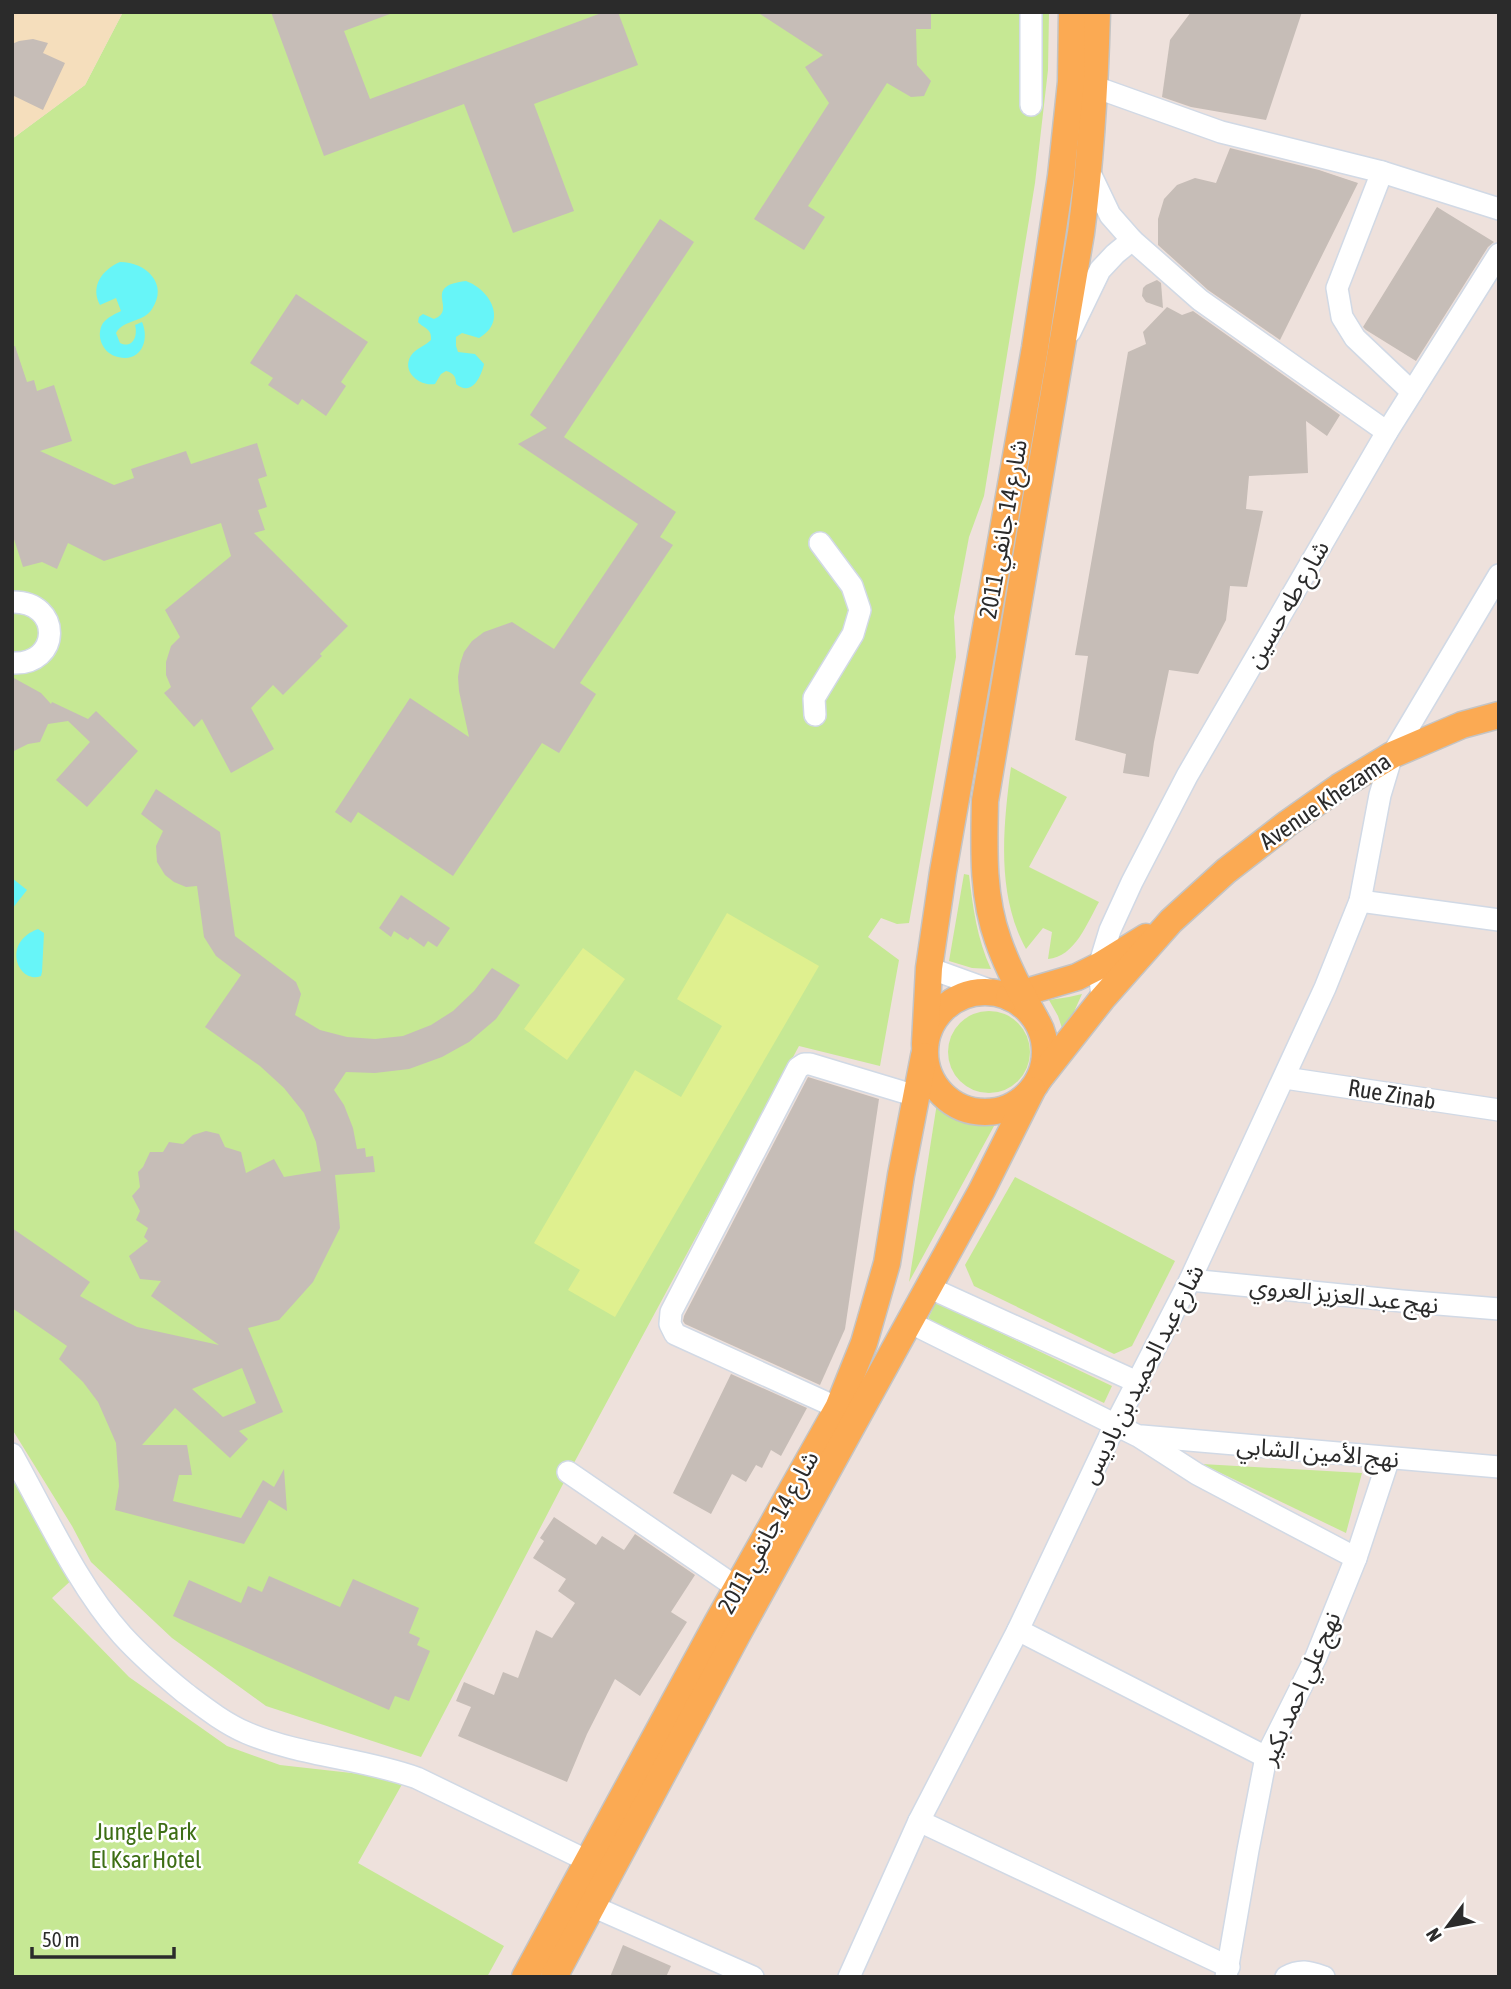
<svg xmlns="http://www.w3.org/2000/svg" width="1511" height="1989" viewBox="0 0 1511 1989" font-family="'Asap Condensed','Noto Sans Arabic',sans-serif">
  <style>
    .green { fill: #c6e894 }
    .sand { fill: #f5debc }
    .pitch { fill: #dff08f }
    .water { fill: #67f5f8 }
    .building { fill: #c6bdb7; fill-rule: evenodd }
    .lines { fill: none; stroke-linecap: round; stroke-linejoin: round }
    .minor-casing { stroke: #d1d9e5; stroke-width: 24 }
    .major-casing { stroke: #c4c4c4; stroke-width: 29 }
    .minor { stroke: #fff; stroke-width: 21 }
    .major { stroke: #fbaa53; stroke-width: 26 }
    .labels { text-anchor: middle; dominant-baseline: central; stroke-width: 5; stroke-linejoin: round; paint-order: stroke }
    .street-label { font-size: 24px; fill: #2b2b2b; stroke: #fff }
    .park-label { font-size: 24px; fill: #3d6e15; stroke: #fff }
  </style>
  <rect width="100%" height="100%" fill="#eee1dc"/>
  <!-- green -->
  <g class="green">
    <path d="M123,12H1049L1048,70L1035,183L984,496L969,537L954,617L956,657L909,923L897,924L881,918L868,937L899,960L880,1066L799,1046L575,1461L421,1757L266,1706L172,1638L91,1562L72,1526L12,1429V139L85,85Z"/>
    <path d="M1011,767L1067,797L1029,867L1099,902C1087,923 1075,957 1048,959L1052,932L1043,928L1026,949C996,894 1003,827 1011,767Z"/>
    <path d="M964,874L969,875C973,908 977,939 991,969L972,968L949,961Z"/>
    <path d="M1082,994L1073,1014L1063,1031L1058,1016L1049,1000L1069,997Z"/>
    <circle cx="989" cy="1052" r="41"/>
    <path d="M937,1103C956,1121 970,1122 994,1126L909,1282Z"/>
    <path d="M1015,1177L1175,1261L1132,1346L1114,1354L974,1286L965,1265Z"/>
    <path d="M936,1302L1112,1386L1104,1403L928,1319Z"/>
    <path d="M1202,1464L1362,1473L1346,1533Z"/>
    <path d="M12,1468L76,1576L52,1598L129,1677L227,1746L280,1765L405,1779L358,1863L504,1946L487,1977H12Z"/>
  </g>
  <!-- sand -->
  <path class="sand" d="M12,12H123L85,85L12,139Z"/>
  <!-- pitch -->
  <g class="pitch">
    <path d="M727,913L819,966L615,1317L568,1290L580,1270L534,1243L635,1070L681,1097L722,1026L677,999Z"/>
    <path d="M583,948L625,979L567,1060L524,1029Z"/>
  </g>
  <!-- water -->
  <g class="water">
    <path d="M120,262C146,262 169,284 152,309C143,323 124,319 116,333L120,343C133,349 138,336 135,325L142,322C150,340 141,363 118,357C103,354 95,336 103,323C108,317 115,314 121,311L116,298L100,305C90,286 102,270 120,262Z"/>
    <path d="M466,281C491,290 508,322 479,338L462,333L456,337V346L458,352L475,354L484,364C481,377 472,397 456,384C456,377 454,373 446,371L441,374L435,384C418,387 399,369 413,353C418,348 426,345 431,340C432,328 424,329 418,322L419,317L423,314L434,319C459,310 420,286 466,281Z"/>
    <path d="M12,878L27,890L12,909Z"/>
    <path d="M38,929L44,933L42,972L41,976C19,985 0,943 38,929Z"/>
  </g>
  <!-- building -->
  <g class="building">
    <path d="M271,12H390V14L344,31L370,99L604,12H618L638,65L534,104L574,211L513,233L464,104L324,156Z"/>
    <path d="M757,12H931V29H916L917,65L931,81L924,96L911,97L887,83L808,206L825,217L804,250L754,219L829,103L805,67L823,55Z"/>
    <path d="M1191,12H1302L1266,120L1191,107L1162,97L1170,40Z"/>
    <path d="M33,39L48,43L43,53L65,63L43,110L12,95V44L19,41Z"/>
    <path d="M1230,148L1319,170L1358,183L1280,340L1208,290L1158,245V219L1164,199L1177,185L1195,178L1216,183Z"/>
    <path d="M1437,207L1494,242L1488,247L1416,361L1366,330L1363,327Z"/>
    <path d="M660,219L694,242L564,437L676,512L660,537L673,545L580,683L596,694L559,753L542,743L453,876L358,812L351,823L335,812L410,698L469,737L459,691L458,677L460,664L464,652L472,641L484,632L512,622L554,649L638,524L518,444L547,428L530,415Z"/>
    <path d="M1157,280L1161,283L1163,308L1146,302L1142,296L1143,288L1146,285Z"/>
    <path d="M296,294L368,342L341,382L346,386L326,416L302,399L298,405L268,385L273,378L250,363Z"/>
    <path d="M1167,307L1182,315L1193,311L1340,415L1327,436L1306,421L1308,473L1249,476L1246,509L1263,511L1247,587L1230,586L1226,620L1198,674L1169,670L1154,742L1149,777L1123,773L1126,754L1075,740L1088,656L1075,655L1128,352L1146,344L1143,332Z"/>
    <path d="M12,346H15L27,382L34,380L37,391L54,385L72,441L40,451L114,485L134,478L131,469L186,451L191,464L257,443L267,476L258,479L267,507L258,510L265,530L254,533L348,626L320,654L322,656L283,695L273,685L251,708L274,749L231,773L202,719L194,727L164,693L171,687L166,675V662L171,646L180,637L165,610L231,556L221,523L104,561L68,543L57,569L42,562L23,567L12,533Z"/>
    <path d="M12,677L41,693L51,704L52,702L88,719L96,711L138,751L87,807L56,780L90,742L67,720L68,721L48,724L40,742L28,744L12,752Z"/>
    <path d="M156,789L220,832L235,936L296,982L301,994L295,1015L320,1030L347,1037L375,1039L403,1036L431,1025L453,1011L474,991L492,968L520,985L496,1019L469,1042L442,1057L409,1069L375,1073L346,1072L334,1090L344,1105L353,1128L357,1149L365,1148L366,1157L373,1156L375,1172L335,1175L340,1228L313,1282L279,1320L248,1328L283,1412L239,1431L248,1439L230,1458L175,1408L142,1445H187L192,1475H179L173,1501L241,1518L263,1480L274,1487L284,1469L287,1511L269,1500L244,1544L115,1510L119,1486L116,1443L98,1402L83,1382L59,1359L67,1346L12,1308V1228L90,1282L80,1296L115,1316L137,1327L219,1345L151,1296L161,1281L140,1279L129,1256L148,1241L144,1237L148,1228L136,1220L140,1211L132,1196L140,1187L138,1172L143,1167L150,1152H163L169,1142L183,1144L193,1135L206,1131L219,1134L225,1147L241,1152L246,1173L274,1159L284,1177L321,1171L316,1142L304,1113L284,1088L260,1066L205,1027L241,975L216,956L204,937L197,886L186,887L174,882L165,875L157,862L156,846L163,831L141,814ZM242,1368L256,1403L223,1417L192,1389Z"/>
    <path d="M401,895L450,928L437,947L428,941L424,947L410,937L408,940L394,931L391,937L379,928Z"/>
    <path d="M808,1077L879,1099L845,1329L820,1385L685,1324L683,1321L684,1316Z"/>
    <path d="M731,1374L807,1408L781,1456L771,1450L762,1468L756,1465L746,1482L732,1474L711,1514L673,1493Z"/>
    <path d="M554,1517L596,1545L602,1536L624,1550L635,1534L695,1575L671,1612L687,1622L640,1696L615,1679L587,1734L567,1782L458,1736L471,1707L456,1701L464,1682L494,1695L503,1672L518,1678L536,1630L552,1638L575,1603L558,1591L566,1579L533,1558L544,1541L540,1538Z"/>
    <path d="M269,1576L340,1607L353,1579L419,1608L409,1633L420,1638L417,1645L430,1651L409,1701L395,1696L389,1710L173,1616L189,1580L241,1603L248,1586L262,1592Z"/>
    <path d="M623,1945L671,1966L666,1977H610Z"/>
  </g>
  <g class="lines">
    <!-- minor casing -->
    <g class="minor-casing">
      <g id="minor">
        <path d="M1031,12V105"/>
        <path d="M1095,87L1221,132L1382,172L1499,209"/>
        <path d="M1089,171L1110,215L1132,240L1200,300L1387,432"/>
        <path d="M1382,172L1337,288L1342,317L1355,338L1412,392"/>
        <path d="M1070,332L1100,270L1115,254L1132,240"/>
        <path d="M12,602C63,601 61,666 12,663"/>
        <path d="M815,715L814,698L853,634L860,610L852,586L820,543"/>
        <path d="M1360,901L1499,920"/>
        <path d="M929,968L998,993"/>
        <path d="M1102,999L1099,966L1110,930L1132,882L1187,776L1387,432L1499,254"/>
        <path d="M1285,1078L1499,1110"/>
        <path d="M1190,1280L1402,1301L1499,1309"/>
        <path d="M928,1287L1137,1382"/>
        <path d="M909,1322L1138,1436L1197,1474L1356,1558"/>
        <path d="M838,1408L675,1334L670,1324L671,1312L798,1068L804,1064H810L916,1096"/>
        <path d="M1142,1436L1499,1467"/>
        <path d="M12,1454C45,1513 78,1586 122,1635C142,1657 163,1675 185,1693C205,1708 224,1723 247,1733C301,1756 362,1758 417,1778L588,1861"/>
        <path d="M568,1472L736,1587"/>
        <path d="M1018,1630L1266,1757"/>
        <path d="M919,1821L1229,1967"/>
        <path d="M592,1906L753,1977"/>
        <path d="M849,1977L919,1821L1018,1630L1115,1425L1190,1280L1325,988L1360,901L1380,795L1392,755L1499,575"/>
        <path d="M1226,1977L1248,1850L1266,1757L1316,1657L1356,1558L1389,1458"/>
        <path d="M1286,1977C1301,1969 1309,1972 1324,1977"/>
      </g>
    </g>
    <!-- major casing -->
    <g class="major-casing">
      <g id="major">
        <circle cx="985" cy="1052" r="60"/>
        <path d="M1009,997L1077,977L1099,966L1146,937"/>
        <path d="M1035,1018C1021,993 1007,967 998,940C982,896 984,847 985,801L1081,233C1091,159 1095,86 1097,12"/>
        <path d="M925,1044L929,968L943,872L1035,348L1061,176L1071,82L1072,12"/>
        <path d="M1039,1079L1102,999L1171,921L1226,871L1288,823L1339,787L1392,755L1462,725L1499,715"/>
        <path d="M525,1977L717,1623L838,1408L864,1343L887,1263L901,1175L924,1056"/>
        <path d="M554,1977L737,1635L982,1190L1032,1090"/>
      </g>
    </g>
    <!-- minor -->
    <use href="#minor" class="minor"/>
    <!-- major -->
    <use href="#major" class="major"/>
  </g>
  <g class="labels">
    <!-- street labels -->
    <g class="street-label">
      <text transform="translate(1003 529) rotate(-80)">شارع 14 جانفي 2011</text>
      <text transform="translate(1287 604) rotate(-60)">شارع طه حسين</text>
      <text transform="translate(1325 801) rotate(-34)">Avenue Khezama</text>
      <text transform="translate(1392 1094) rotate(9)">Rue Zinab</text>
      <text transform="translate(1344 1295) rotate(6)">نهج عبد العزيز العروي</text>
      <text transform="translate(1142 1374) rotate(-63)">شارع عبد الحميد بن باديس</text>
      <text transform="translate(1318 1452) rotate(5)">نهج الأمين الشابي</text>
      <text transform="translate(768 1532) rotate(-61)">شارع 14 جانفي 2011</text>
      <text transform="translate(1300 1688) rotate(-66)">نهج علي احمد بكير</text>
    </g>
    <!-- park labels -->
    <g class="park-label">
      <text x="146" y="1831">Jungle Park<tspan x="146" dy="28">El Ksar Hotel</tspan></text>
    </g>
  </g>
  <!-- border -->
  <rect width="1511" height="1989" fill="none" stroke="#2b2b2b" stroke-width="28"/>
  <!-- north arrow -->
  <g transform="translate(1448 1926) rotate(238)" stroke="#ffffff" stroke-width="5" paint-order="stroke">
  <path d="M0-5L12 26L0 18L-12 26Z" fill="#2b2b2b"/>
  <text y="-10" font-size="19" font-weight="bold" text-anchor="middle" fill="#2b2b2b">N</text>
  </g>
  <!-- scale -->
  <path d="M32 1947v10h142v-10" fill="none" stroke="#2b2b2b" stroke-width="3.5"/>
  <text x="42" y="1947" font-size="21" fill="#2b2b2b" stroke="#ffffff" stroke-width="5" paint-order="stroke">50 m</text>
</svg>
